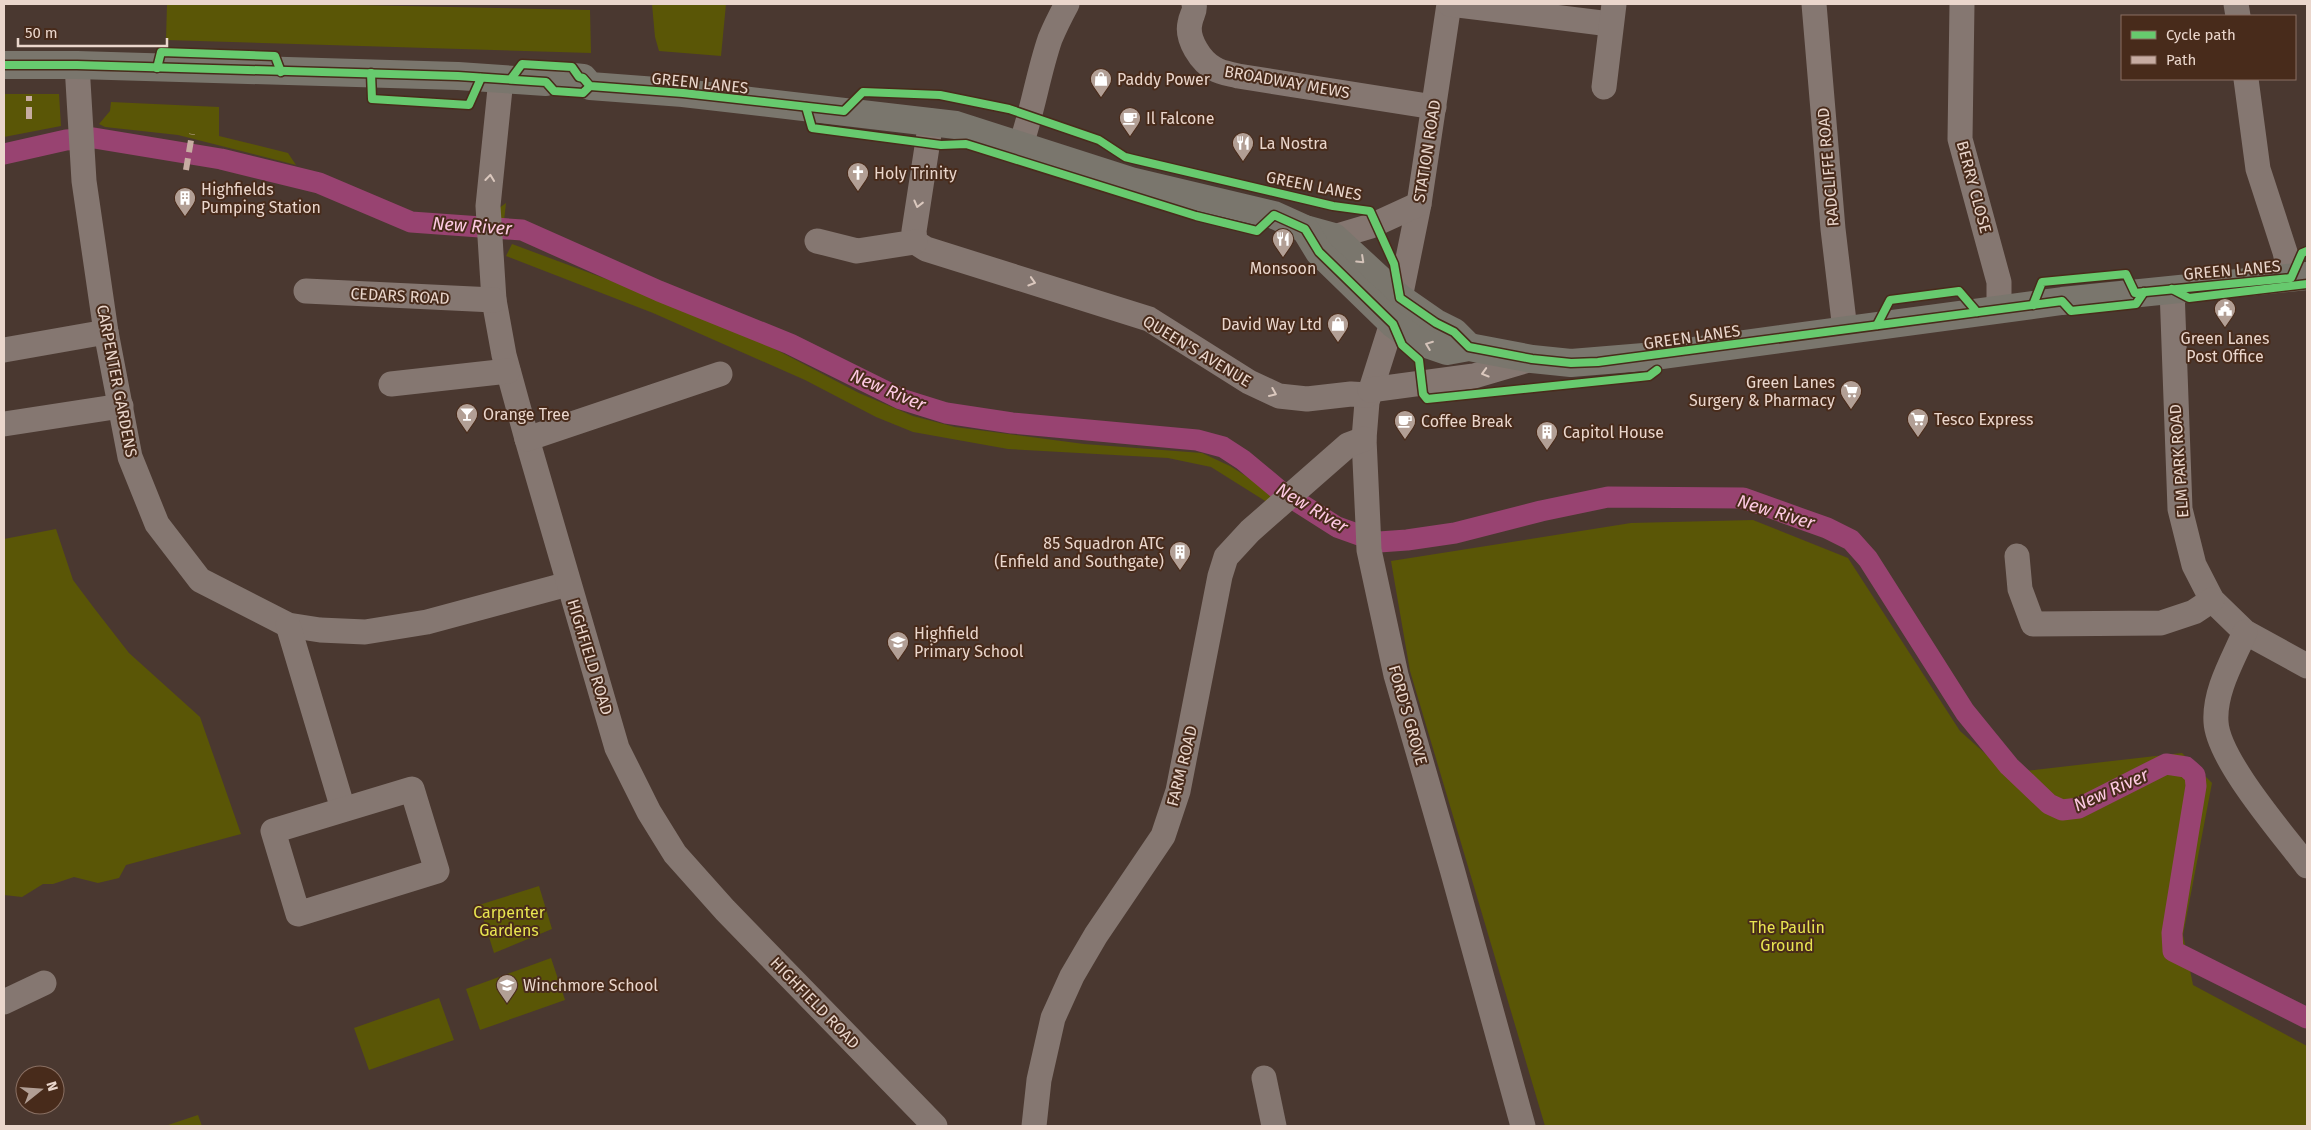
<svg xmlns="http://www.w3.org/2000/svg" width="2311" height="1130" viewBox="0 0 2311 1130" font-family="'Fira Sans',sans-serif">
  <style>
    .green { fill: #5a5606 }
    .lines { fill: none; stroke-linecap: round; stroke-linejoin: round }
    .canal { stroke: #984371; stroke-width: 21 }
    .minor { stroke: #857771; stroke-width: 25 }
    .major { stroke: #7a766d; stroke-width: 28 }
    .quiet { stroke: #c7aca2; stroke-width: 6; stroke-dasharray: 12 6; stroke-linecap: butt }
    .cycleway-casing { stroke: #482b1b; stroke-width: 11 }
    .cycleway { stroke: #67ca6e; stroke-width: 8 }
    .oneway { stroke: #dbc8be }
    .oneway2 { stroke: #d4c3b9 }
    .labels { text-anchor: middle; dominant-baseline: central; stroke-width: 4; stroke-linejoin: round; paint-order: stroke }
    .poi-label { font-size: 16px; fill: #ead6cc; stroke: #482b1b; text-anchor: start }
    .street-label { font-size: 16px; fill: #ead6cc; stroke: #482b1b }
    .park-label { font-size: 16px; fill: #e8e550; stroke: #482b1b }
    .water-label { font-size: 18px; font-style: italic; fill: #fdc9e2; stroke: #482b1b }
  </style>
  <rect width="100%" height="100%" fill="#4a3830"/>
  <!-- green -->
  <g class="green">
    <path d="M167,4H308L590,10L591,53L166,40Z"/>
    <path d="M652,4H726L721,56L659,51L655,37Z"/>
    <path d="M4,94H59L61,126L4,137Z"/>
    <path d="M111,102L219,107V136L288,153L296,165L178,135L105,127L99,124L110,111Z"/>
    <path d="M506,203L501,247L495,211Z"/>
    <path d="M512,244L695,312L773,348L859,393L913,416L955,427L1084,444L1202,453L1230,466L1276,495L1270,504L1211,467L1168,458L1008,449L913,432L876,417L805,380L653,313L506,256Z"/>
    <path d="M1753,520L1848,558L1960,731L2007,773L2182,753L2212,783L2183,935L2193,985L2307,1046V1126H1545L1410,671L1391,561L1631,523Z"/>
    <path d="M56,529L73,580L94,608L129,653L200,717L241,834L126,865L119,878L98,883L74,877L53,884H43L22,897L4,895V539Z"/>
    <path d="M539,886L552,929L494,953L479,905Z"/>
    <path d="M551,958L565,1000L480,1030L466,989Z"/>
    <path d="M439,998L454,1040L369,1070L354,1028Z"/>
    <path d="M198,1115L202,1126H165Z"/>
  </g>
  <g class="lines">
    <!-- canal -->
    <path class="canal" d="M4,154L66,140L94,138L221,159L319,183L411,222L522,230L659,291L790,344L901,399L946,413L1012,423L1197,440L1223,447L1243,460L1279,490L1337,527L1379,542L1407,540L1455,533L1541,511L1608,497L1743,498L1827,528L1851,540L1868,559L1965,712L2009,766L2049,804L2062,810L2079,808L2166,764L2186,767L2195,775L2196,786L2172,933L2173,951L2307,1018"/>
    <!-- minor -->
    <g class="minor">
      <path d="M1194,4C1196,11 1191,15 1190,23C1186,39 1201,62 1215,69C1221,73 1231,74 1238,76L1434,107"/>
      <path d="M1449,4L1419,204L1400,298L1367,402L1364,439L1368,525L1369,550L1396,675L1452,869L1523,1126"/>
      <path d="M1450,4L1610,24"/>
      <path d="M1814,4L1833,229L1845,330"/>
      <path d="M1962,4L1960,139L1999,282V309"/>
      <path d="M2236,4L2238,16"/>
      <path d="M77,65L84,181L106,332L130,457L157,524L200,580L288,625L320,630L365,632L427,622L568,584"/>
      <path d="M501,79L488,206L494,300L504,355L527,439L617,748L649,812L675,854L725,910L935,1126"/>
      <path d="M2246,79L2258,169L2285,252L2291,278"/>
      <path d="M1604,87L1614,4"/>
      <path d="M931,121L914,231L915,242L926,249L1149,319L1249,382L1279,396L1307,399L1351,394L1368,395"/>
      <path d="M1021,144C1033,110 1038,74 1050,39C1055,27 1061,15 1067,4"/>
      <path d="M1334,237L1371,226L1419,204"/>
      <path d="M817,241L857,251L915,242"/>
      <path d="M2172,289L2180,509L2194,565L2212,600L2245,632L2307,666"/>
      <path d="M306,291L494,300"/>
      <path d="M4,350L106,332"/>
      <path d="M391,384L508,371"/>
      <path d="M1370,390L1474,376L1532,359"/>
      <path d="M4,424L121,406"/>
      <path d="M527,439L720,374"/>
      <path d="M2017,556L2020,589L2033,624L2161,623L2194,612L2212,600"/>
      <path d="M288,625L343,809"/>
      <path d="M2245,632C2233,660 2214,691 2216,722C2218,760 2283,834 2307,866"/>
      <path d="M412,789L437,871L298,914L273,831Z"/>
      <path d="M4,1002L44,983"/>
      <path d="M1264,1078L1274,1126"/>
      <path d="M1034,1126L1039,1080L1053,1018L1072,976L1096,935L1163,836L1178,791L1220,576L1226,557L1250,531L1348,445L1364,439"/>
    </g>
    <!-- major -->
    <g class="major">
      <path d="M4,65H77L458,76L546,82L554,75L583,78L590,86L683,93L956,125L1131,181L1274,215L1305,229L1334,237L1400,298L1436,323L1454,332L1469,347"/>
      <path d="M1305,229L1319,252L1393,324L1415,340L1447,351L1469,347L1532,359L1571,363L1656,356L2062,301L2307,276"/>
    </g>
    <!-- quiet -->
    <g class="quiet">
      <path d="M29,119V96"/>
      <path d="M186,170L192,134"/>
    </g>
    <!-- cycleway casing -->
    <g class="cycleway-casing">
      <g id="cycleway">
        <path d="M4,65H77L458,76L546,82L554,91L583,93L590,86"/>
        <path d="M157,68L161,52L275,56L281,72"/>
        <path d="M371,73L372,99L469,105L481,78"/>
        <path d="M511,79L522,64L572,67L579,77L583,78L590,86L683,93L844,111L863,92L940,95L1009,109L1099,140L1125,157L1133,159L1333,206L1370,211L1394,264L1400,298L1436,323L1454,332L1469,347L1532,359L1571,363L1598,362L2062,301L2071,311L2136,304L2144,292"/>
        <path d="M806,107L812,128L941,145L966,144L1196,216L1257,231L1274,215L1305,229L1319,252L1393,324L1402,345L1419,360L1423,394L1427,399L1640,377L1649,376L1657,370"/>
        <path d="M2172,289L2189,298L2307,284"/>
        <path d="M2033,305L2042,282L2126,274L2135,293L2291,278L2302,253L2307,251"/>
        <path d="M1877,325L1890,300L1959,291L1977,312"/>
      </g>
    </g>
    <!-- cycleway -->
    <use href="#cycleway" class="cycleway"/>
  </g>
  <!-- one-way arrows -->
  <defs><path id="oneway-chevron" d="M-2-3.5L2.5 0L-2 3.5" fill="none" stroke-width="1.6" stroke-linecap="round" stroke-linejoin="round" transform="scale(1.25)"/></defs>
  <g class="oneway">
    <use href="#oneway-chevron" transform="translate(490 178) rotate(-84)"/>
    <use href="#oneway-chevron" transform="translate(918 204) rotate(104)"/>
    <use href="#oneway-chevron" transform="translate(1032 282) rotate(17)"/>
    <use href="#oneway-chevron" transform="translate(1485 373) rotate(164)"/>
    <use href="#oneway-chevron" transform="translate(1273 393) rotate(23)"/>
  </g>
  <g class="oneway2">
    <use href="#oneway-chevron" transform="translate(1361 260) rotate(43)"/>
    <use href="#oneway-chevron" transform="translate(1429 345) rotate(-159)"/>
  </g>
  <!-- icons -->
  <defs>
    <g id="shop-pin" transform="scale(1.125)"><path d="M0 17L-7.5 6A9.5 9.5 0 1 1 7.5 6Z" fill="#b29f95" stroke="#482b1b"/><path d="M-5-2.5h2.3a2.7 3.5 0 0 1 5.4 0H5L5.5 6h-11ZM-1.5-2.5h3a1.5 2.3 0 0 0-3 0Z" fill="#fff"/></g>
    <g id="cafe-pin" transform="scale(1.125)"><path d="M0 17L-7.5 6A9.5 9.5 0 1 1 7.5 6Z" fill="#b29f95" stroke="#482b1b"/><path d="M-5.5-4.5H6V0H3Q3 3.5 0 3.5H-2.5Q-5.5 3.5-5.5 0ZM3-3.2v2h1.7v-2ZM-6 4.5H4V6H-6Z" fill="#fff"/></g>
    <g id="restaurant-pin" transform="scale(1.125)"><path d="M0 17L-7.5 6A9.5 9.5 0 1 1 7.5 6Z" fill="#b29f95" stroke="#482b1b"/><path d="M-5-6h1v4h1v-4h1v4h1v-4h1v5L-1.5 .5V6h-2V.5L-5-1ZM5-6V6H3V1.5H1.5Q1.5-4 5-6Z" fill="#fff"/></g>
    <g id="church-pin" transform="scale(1.125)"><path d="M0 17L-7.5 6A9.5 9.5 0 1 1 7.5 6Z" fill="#b29f95" stroke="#482b1b"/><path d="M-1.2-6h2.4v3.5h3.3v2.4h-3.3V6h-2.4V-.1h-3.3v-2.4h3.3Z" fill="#fff"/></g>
    <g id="building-pin" transform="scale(1.125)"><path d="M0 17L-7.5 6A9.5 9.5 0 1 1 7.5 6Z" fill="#b29f95" stroke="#482b1b"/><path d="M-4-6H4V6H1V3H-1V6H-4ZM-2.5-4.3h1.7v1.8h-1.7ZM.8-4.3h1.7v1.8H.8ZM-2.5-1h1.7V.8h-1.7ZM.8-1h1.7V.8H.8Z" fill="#fff"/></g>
    <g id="civic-pin" transform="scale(1.125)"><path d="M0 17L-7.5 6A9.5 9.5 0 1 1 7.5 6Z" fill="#b29f95" stroke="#482b1b"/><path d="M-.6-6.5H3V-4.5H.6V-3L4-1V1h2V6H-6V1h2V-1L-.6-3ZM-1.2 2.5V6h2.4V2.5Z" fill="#fff"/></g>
    <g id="supermarket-pin" transform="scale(1.125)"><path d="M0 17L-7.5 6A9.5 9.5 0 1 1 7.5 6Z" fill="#b29f95" stroke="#482b1b"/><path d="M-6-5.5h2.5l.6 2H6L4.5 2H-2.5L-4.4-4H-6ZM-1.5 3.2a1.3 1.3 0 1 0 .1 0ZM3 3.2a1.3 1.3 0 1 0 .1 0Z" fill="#fff"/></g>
    <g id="bar-pin" transform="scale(1.125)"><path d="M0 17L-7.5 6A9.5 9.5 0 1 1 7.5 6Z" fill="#b29f95" stroke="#482b1b"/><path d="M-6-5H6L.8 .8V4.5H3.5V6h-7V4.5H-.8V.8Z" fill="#fff"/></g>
    <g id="school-pin" transform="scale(1.125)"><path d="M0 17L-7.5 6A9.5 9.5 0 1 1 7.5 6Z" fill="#b29f95" stroke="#482b1b"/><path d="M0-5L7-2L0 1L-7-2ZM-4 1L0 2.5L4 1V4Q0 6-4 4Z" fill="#fff"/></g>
  </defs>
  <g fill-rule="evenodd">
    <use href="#shop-pin" x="1101" y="79"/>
    <use href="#cafe-pin" x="1130" y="118"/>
    <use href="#restaurant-pin" x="1243" y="143"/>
    <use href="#church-pin" x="858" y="173"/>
    <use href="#building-pin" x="185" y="198"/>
    <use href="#restaurant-pin" x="1283" y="239"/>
    <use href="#civic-pin" x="2225" y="309"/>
    <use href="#shop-pin" x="1338" y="324"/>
    <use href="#supermarket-pin" x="1851" y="391"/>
    <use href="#bar-pin" x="467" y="414"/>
    <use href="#supermarket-pin" x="1918" y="419"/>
    <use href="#cafe-pin" x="1405" y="421"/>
    <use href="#building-pin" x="1547" y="432"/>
    <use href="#building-pin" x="1180" y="552"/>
    <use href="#school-pin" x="898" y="642"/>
    <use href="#school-pin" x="507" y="985"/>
  </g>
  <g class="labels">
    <!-- poi labels -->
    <g class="poi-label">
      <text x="1117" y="79">Paddy Power</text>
      <text x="1146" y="118">Il Falcone</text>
      <text x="1259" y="143">La Nostra</text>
      <text x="874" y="173">Holy Trinity</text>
      <text x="201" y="189">Highfields<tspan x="201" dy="18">Pumping Station</tspan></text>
      <text x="1283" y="268" text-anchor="middle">Monsoon</text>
      <text x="1322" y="324" text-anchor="end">David Way Ltd</text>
      <text x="2225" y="338" text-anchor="middle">Green Lanes<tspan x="2225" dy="18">Post Office</tspan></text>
      <text x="1835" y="382" text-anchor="end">Green Lanes<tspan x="1835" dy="18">Surgery &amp; Pharmacy</tspan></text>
      <text x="483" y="414">Orange Tree</text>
      <text x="1934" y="419">Tesco Express</text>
      <text x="1421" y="421">Coffee Break</text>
      <text x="1563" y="432">Capitol House</text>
      <text x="1164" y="543" text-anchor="end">85 Squadron ATC<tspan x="1164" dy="18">(Enfield and Southgate)</tspan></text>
      <text x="914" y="633">Highfield<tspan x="914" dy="18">Primary School</tspan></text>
      <text x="523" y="985">Winchmore School</text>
    </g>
    <!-- street labels -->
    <g class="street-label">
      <text transform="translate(1287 82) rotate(10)">BROADWAY MEWS</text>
      <text transform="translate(700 83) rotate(6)">GREEN LANES</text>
      <text transform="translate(1427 151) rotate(-81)">STATION ROAD</text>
      <text transform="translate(1828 167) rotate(-95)">RADCLIFFE ROAD</text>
      <text transform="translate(1314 186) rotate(11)">GREEN LANES</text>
      <text transform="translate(1974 187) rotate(75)">BERRY CLOSE</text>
      <text transform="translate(2232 270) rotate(-5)">GREEN LANES</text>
      <text transform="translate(400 296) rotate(3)">CEDARS ROAD</text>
      <text transform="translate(1692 337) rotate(-8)">GREEN LANES</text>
      <text transform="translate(1197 351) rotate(31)">QUEEN'S AVENUE</text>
      <text transform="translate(117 381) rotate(79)">CARPENTER GARDENS</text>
      <text transform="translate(2179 461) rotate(-94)">ELM PARK ROAD</text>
      <text transform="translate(590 657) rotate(73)">HIGHFIELD ROAD</text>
      <text transform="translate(1408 715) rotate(74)">FORD'S GROVE</text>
      <text transform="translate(1182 766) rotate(-76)">FARM ROAD</text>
      <text transform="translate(815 1003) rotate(46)">HIGHFIELD ROAD</text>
    </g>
    <!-- park labels -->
    <g class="park-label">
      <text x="509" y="912">Carpenter<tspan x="509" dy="18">Gardens</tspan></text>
      <text x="1787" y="927">The Paulin<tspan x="1787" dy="18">Ground</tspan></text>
    </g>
    <!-- water labels -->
    <g class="water-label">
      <text transform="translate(472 226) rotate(4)">New River</text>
      <text transform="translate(888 390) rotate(23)">New River</text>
      <text transform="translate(1312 508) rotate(31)">New River</text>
      <text transform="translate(1776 512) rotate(17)">New River</text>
      <text transform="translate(2111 790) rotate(-24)">New River</text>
    </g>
  </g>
  <!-- border -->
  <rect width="2311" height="1130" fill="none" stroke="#ead6cc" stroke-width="10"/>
  <!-- legend -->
  <rect x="2121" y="15" width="175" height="65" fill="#482b1b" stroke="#896f62"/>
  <rect x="2131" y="31" width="25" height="8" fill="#67ca6e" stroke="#896f62"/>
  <text x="2166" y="40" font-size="15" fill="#ead6cc">Cycle path</text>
  <rect x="2131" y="56" width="25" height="8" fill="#c7aca2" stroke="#896f62"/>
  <text x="2166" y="65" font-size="15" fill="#ead6cc">Path</text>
  <!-- north arrow -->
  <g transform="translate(40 1090) rotate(73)"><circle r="24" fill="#482b1b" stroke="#896f62"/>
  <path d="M0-4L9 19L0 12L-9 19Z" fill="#b29f95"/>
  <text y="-8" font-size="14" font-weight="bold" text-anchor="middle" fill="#ead6cc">N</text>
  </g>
  <!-- scale -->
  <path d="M18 38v8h149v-8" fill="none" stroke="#ead6cc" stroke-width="2.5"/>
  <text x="25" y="38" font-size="15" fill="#ead6cc" stroke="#482b1b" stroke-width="4" paint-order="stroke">50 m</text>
</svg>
